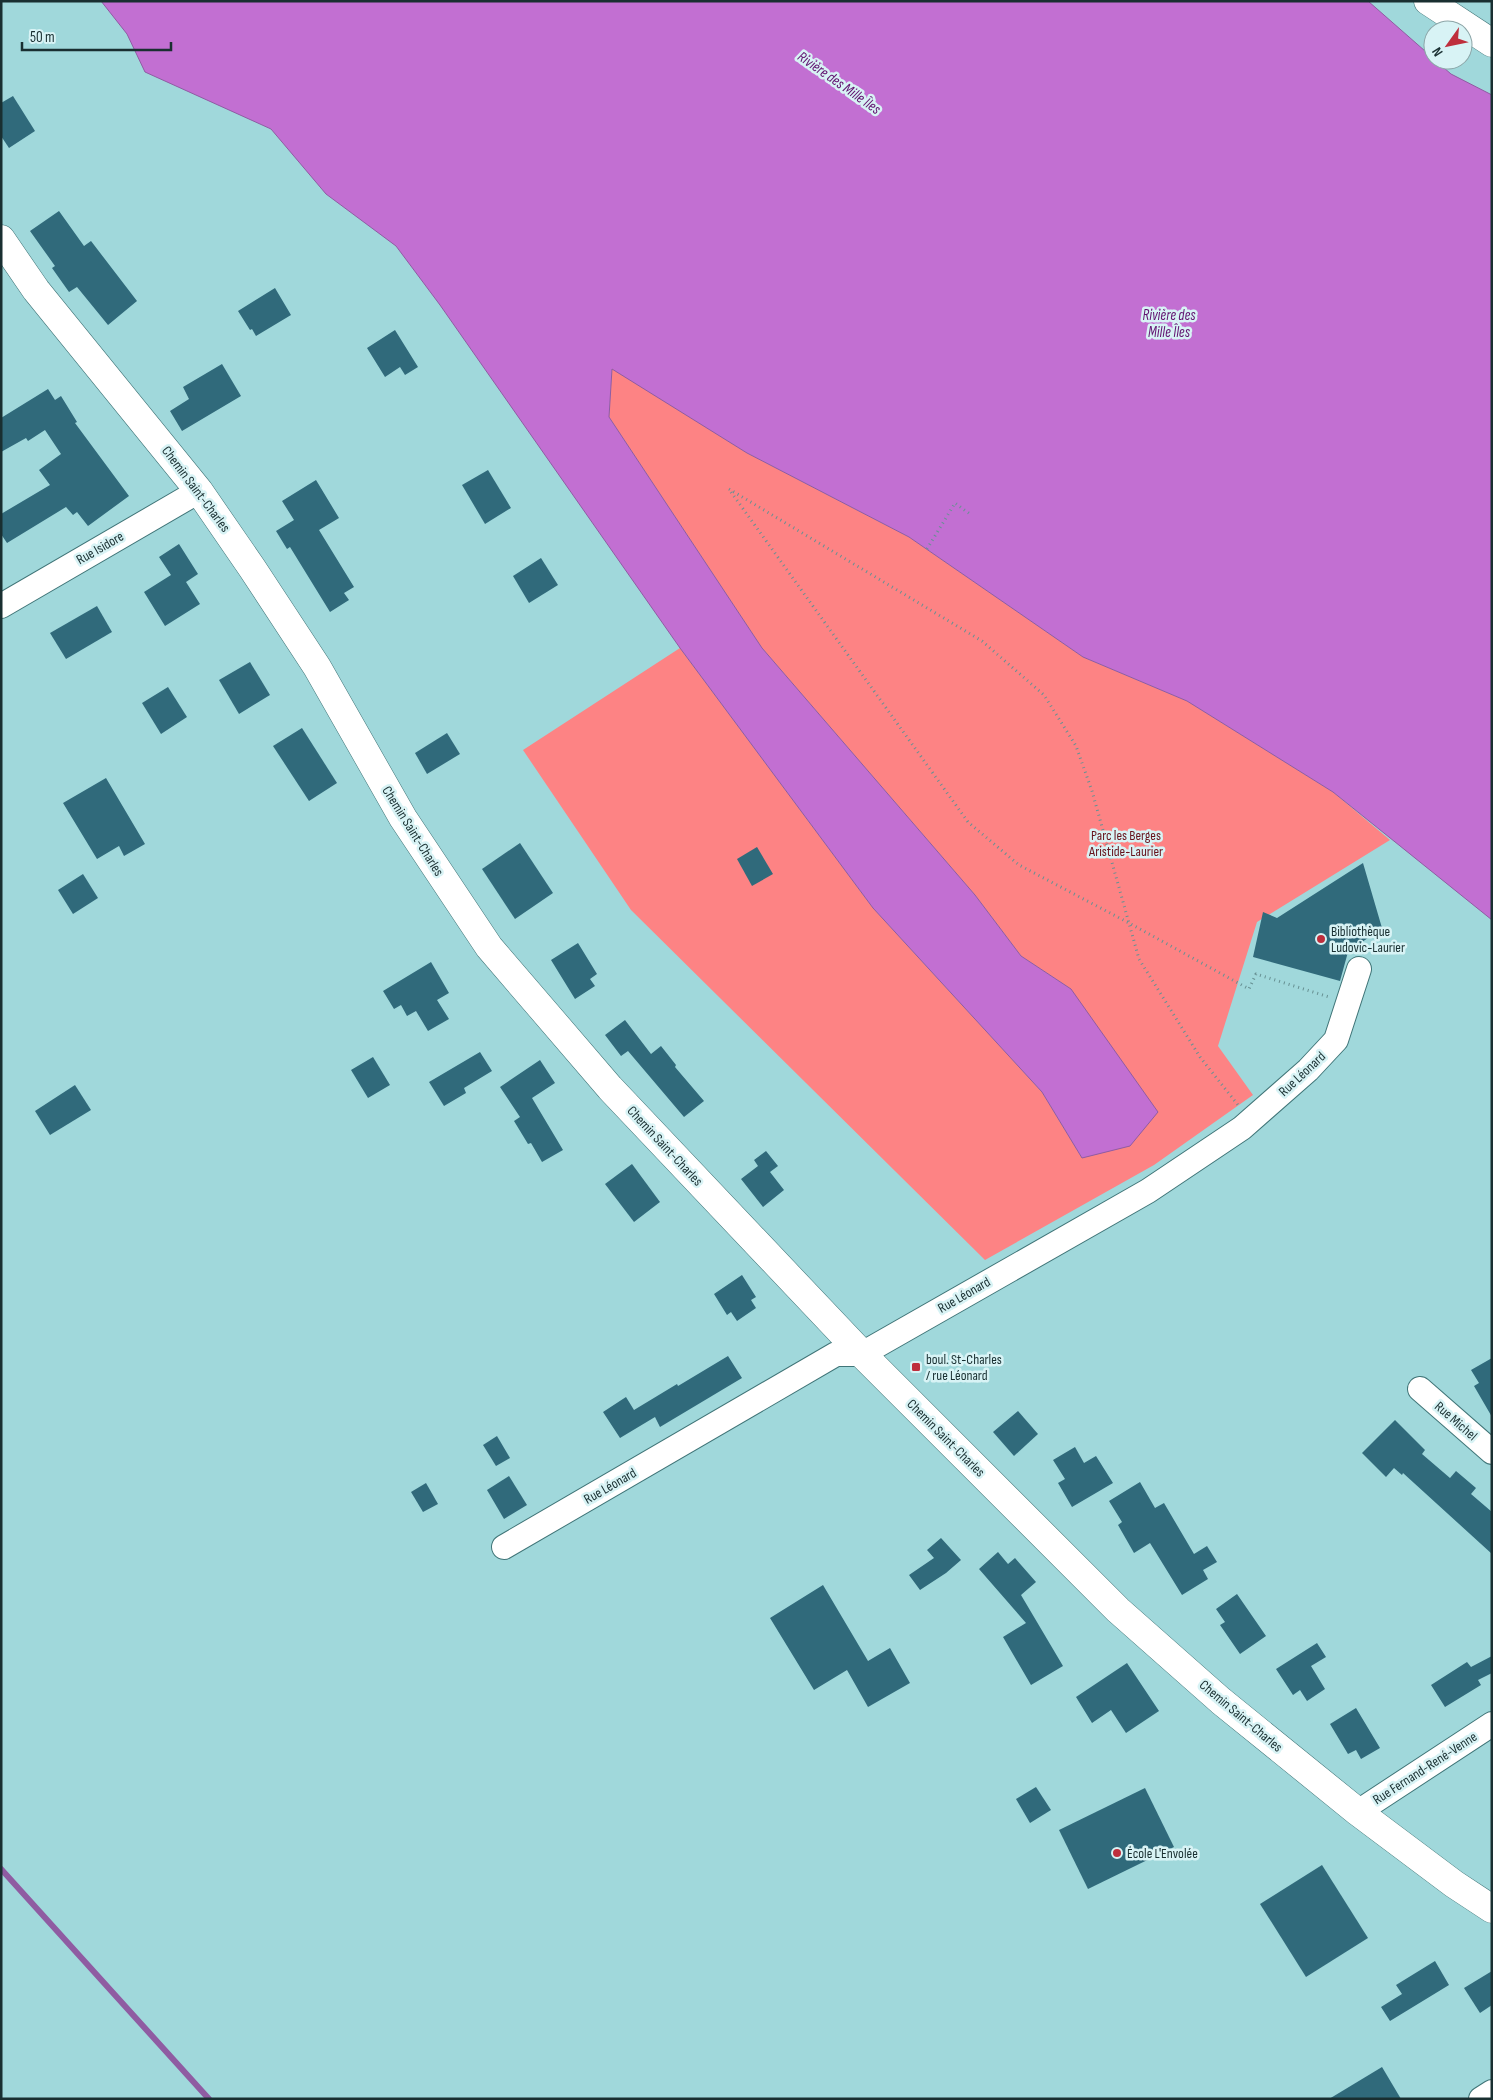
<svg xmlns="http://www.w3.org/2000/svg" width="1493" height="2100" viewBox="0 0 1493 2100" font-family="'Sofia Sans Condensed',sans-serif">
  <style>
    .green { fill: #fd8384 }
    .water { fill: #c26fd2; stroke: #8f5ca2 }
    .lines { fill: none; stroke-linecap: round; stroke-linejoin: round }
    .stream { stroke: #8f5ca2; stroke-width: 6 }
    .building { fill: #306a7b }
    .street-casing { stroke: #407578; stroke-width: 26 }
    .secondary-casing { stroke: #407578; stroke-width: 29 }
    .path { stroke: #679193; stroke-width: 3; stroke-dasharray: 1 4; stroke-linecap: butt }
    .street { stroke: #fff; stroke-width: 24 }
    .secondary { stroke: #fff; stroke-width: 28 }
    .poi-dot { fill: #be2e3c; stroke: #d8f3f5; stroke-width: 2 }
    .labels { text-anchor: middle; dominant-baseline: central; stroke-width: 5; stroke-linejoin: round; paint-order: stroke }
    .street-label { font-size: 14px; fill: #192f31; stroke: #d8f3f5 }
    .park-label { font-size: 14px; fill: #67121b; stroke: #d8f3f5 }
    .poi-label { font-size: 14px; fill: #192f31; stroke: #d8f3f5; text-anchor: start }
    .water-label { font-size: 15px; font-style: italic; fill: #61126f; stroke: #d8f3f5 }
  </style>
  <rect width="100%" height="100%" fill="#a0d8db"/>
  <!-- green -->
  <path class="green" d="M612,368L747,453L909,537L1083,657L1187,701L1333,792L1390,840L1257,922L1218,1046L1253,1095L1154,1165L985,1260L631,910L523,750L680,648L873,908L1042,1092L1082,1158L1071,989L1021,956L975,895L762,648L609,417Z"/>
  <!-- water -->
  <path class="water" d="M101,1H1368L1433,58V60H1435L1451,74L1492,95V920L1333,792L1187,701L1083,657L909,537L747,453L612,369L609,417L762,648L975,895L1021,956L1071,989L1158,1112L1130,1146L1082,1158L1042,1092L873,908L680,648L440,305L396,246L326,194L271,129L145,72L127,34Z"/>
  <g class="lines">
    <!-- stream -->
    <path class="stream" d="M1,1869L209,2099"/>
  </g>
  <!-- building -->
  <g class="building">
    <path d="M13,96L35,131L9,148L1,136V103Z"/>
    <path d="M59,211L84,246L91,241L137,301L108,325L77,287L69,292L52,268L55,266L30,231Z"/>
    <path d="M275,288L291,315L256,336L252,329L250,330L238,311Z"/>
    <path d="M395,330L418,367L405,375L400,367L385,377L367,348Z"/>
    <path d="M222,364L241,396L182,431L170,411L189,399L183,387Z"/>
    <path d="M48,389L55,400L61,396L77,422L75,423L129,496L88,526L77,512L73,515L66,507L7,543L1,534V514L50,485L39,470L61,454L45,430L28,441L26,438L1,452V418Z"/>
    <path d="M488,470L511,508L485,524L462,485Z"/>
    <path d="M316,480L339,518L319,530L354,587L344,593L349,600L330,612L290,547L287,549L276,531L294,520L282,501Z"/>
    <path d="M179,544L198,574L186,582L200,604L165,626L144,592L171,575L159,557Z"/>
    <path d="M541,558L558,585L529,603L513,576Z"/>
    <path d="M97,606L112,632L66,659L50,633Z"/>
    <path d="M250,662L270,695L239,714L219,680Z"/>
    <path d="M168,687L187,717L161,734L142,703Z"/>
    <path d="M302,728L337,783L309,801L273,746Z"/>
    <path d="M447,733L460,754L427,774L415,753Z"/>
    <path d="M106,778L145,844L124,856L119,846L97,859L63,803Z"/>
    <path d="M520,843L553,893L515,919L482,869Z"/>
    <path d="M757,847L773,874L752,886L737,859Z"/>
    <path d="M1363,863L1382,928L1348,952L1340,981L1253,957L1263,912L1277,918Z"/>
    <path d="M83,874L98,898L73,914L58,890Z"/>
    <path d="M578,943L597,974L590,979L595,986L575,999L551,960Z"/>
    <path d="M431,962L449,993L437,1000L449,1019L428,1031L416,1011L407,1016L401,1005L394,1009L383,991Z"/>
    <path d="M625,1020L651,1054L661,1046L676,1065L675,1067L704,1101L684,1117L628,1051L621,1056L605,1035Z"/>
    <path d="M480,1052L492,1071L464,1088L466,1093L444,1106L429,1082Z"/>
    <path d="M373,1057L390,1085L368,1098L351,1070Z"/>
    <path d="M540,1060L555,1083L532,1098L563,1150L542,1162L531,1143L528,1144L514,1121L520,1117L500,1087Z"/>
    <path d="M75,1085L91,1110L50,1135L35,1111Z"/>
    <path d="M766,1151L778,1166L770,1172L784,1190L763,1207L741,1179L758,1166L754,1160Z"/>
    <path d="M632,1164L660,1202L634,1222L605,1184Z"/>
    <path d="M742,1275L756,1297L751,1300L756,1308L737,1321L731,1312L727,1315L714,1294Z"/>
    <path d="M728,1356L742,1378L660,1427L655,1417L620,1438L603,1412L626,1397L634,1410L677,1384L678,1386Z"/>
    <path d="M1492,1358V1417L1474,1386L1479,1383L1471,1370Z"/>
    <path d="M1018,1411L1038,1434L1014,1456L993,1432Z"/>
    <path d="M1395,1420L1425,1450L1422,1454L1450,1478L1456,1471L1476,1488L1471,1494L1492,1512V1554L1403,1473L1402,1475L1394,1468L1386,1477L1362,1453Z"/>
    <path d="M497,1436L510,1458L496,1466L483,1445Z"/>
    <path d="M1075,1447L1084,1463L1096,1456L1113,1483L1072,1507L1058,1483L1065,1479L1053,1460Z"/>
    <path d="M509,1476L527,1505L504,1519L487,1490Z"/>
    <path d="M1140,1482L1155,1508L1164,1503L1194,1554L1207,1546L1217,1562L1203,1570L1208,1579L1182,1595L1150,1543L1134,1553L1118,1525L1122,1522L1109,1501Z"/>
    <path d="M426,1483L438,1504L423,1512L411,1492Z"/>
    <path d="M941,1538L961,1560L946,1573L920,1590L909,1575L934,1558L927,1550Z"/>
    <path d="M998,1552L1008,1564L1015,1558L1036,1582L1021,1595L1063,1666L1031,1685L1003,1637L1026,1623L979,1569Z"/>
    <path d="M823,1585L868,1661L890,1648L910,1683L868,1707L847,1670L814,1690L770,1618Z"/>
    <path d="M1237,1594L1266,1636L1240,1654L1220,1625L1225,1622L1216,1609Z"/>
    <path d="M1317,1643L1326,1657L1311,1666L1325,1689L1307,1701L1300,1690L1293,1695L1276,1669Z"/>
    <path d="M1492,1656V1673L1478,1680L1481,1685L1445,1707L1431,1685L1467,1662L1471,1667Z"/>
    <path d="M1127,1663L1159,1711L1126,1733L1111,1710L1092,1723L1076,1697Z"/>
    <path d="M1356,1708L1380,1748L1361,1759L1356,1750L1348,1754L1330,1724Z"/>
    <path d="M1036,1787L1051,1810L1030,1823L1016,1799Z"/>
    <path d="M1145,1788L1174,1847L1088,1889L1059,1830Z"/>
    <path d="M1322,1865L1368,1938L1306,1977L1260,1904Z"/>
    <path d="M1435,1961L1449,1985L1390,2021L1381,2007L1402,1994L1396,1985Z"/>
    <path d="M1492,1971V2005L1480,2013L1464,1988Z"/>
    <path d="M1382,2067L1401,2099H1329Z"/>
  </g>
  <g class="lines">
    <!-- street casing -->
    <g class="street-casing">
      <g id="street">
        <path d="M1,606L199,491"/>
        <path d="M1420,1389L1492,1452"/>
        <path d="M504,1547L836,1354H862L1148,1191L1242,1128L1308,1070L1336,1040L1359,969"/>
        <path d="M1358,1812L1492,1724"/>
        <path d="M1481,2099L1492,2092"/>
      </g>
    </g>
    <!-- secondary casing -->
    <g class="secondary-casing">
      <g id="secondary">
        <path d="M1428,1L1492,43"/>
        <path d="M1,239L36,290L199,491L252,568L317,667L403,818L489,947L610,1088L862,1354L1118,1610L1221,1701L1358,1812L1454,1884L1492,1909"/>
      </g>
    </g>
    <!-- path -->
    <g class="path">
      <path d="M729,489L982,641L1044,695L1076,746L1092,791L1139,959L1200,1057L1238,1105"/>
      <path d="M731,492L968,822L1019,865L1129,923L1249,989L1256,974L1329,997"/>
      <path d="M927,549L955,503L970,514"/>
    </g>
    <!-- street -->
    <use href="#street" class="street"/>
    <!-- secondary -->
    <use href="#secondary" class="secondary"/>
  </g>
  <!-- markers -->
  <g class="poi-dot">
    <circle cx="1321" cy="939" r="5"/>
    <rect x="911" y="1362" width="10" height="10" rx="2.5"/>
    <circle cx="1117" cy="1853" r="5"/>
  </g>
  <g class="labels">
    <!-- street labels -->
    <g class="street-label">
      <text transform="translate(196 489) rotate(53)">Chemin Saint-Charles</text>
      <text transform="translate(100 548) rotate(-30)">Rue Isidore</text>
      <text transform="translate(413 831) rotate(58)">Chemin Saint-Charles</text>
      <text transform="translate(1302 1074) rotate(-43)">Rue Léonard</text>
      <text transform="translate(665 1146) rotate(47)">Chemin Saint-Charles</text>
      <text transform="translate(964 1295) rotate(-30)">Rue Léonard</text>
      <text transform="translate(1456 1421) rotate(41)">Rue Michel</text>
      <text transform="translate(946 1438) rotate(45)">Chemin Saint-Charles</text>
      <text transform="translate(610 1486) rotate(-30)">Rue Léonard</text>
      <text transform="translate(1241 1716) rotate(40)">Chemin Saint-Charles</text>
      <text transform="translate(1425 1768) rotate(-33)">Rue Fernand-René-Venne</text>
    </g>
    <!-- park labels -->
    <g class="park-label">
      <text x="1126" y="835">Parc les Berges<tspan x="1126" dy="16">Aristide-Laurier</tspan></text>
    </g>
    <!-- poi labels -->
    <g class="poi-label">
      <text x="1331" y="931">Bibliothèque<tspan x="1331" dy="16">Ludovic-Laurier</tspan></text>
      <text x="926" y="1359">boul. St-Charles<tspan x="926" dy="16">/ rue Léonard</tspan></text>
      <text x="1127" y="1853">École L'Envolée</text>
    </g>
    <!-- water labels -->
    <g class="water-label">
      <text transform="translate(839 83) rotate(35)">Rivière des Mille Îles</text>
      <text x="1169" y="315">Rivière des<tspan x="1169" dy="17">Mille Îles</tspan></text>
    </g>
  </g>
  <!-- border -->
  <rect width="1493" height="2100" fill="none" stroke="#192f31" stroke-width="5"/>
  <!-- north arrow -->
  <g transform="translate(1448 45) rotate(237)"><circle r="24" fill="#d8f3f5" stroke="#8ca5a7"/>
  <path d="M0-4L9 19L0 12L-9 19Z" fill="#be2e3c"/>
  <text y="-8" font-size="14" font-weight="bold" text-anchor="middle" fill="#192f31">N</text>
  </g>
  <!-- scale -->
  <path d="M22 42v8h149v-8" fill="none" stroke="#192f31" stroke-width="2.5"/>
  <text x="30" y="42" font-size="15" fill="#192f31" stroke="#d8f3f5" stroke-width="4" paint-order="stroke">50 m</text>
</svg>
